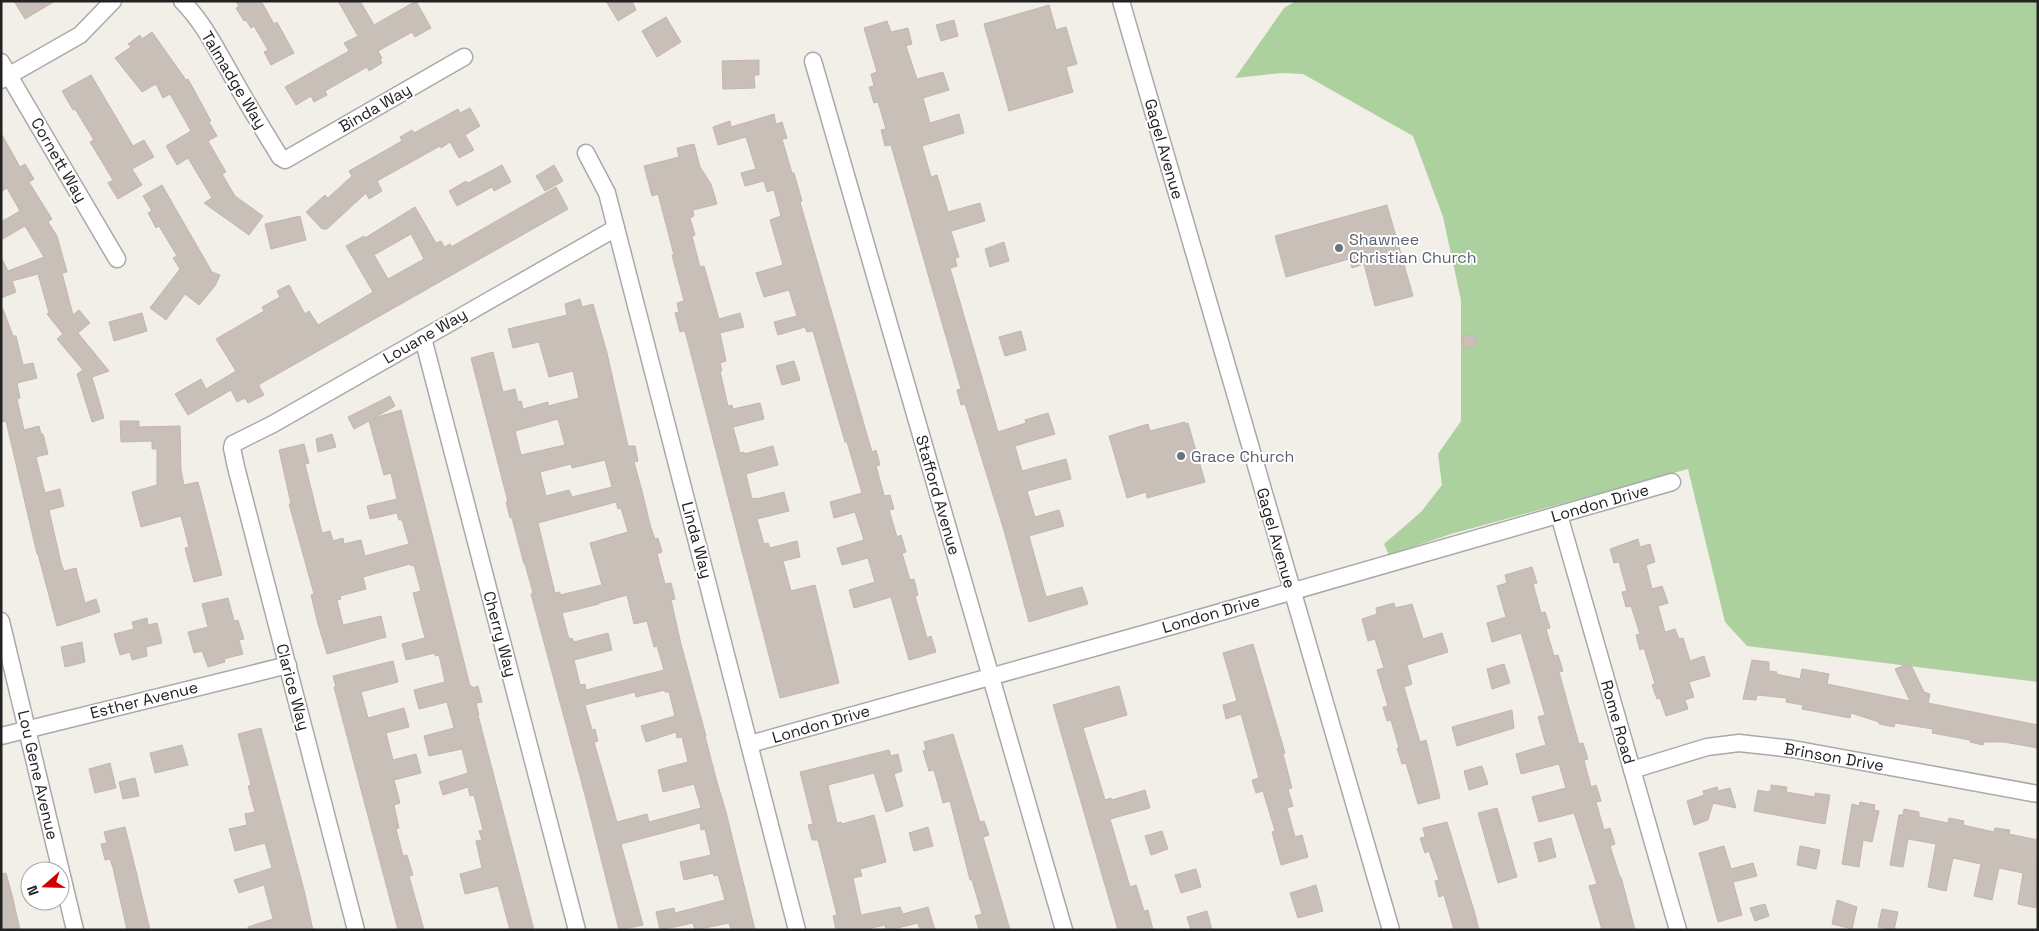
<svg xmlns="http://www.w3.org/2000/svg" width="2039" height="931" viewBox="0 0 2039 931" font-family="'Space Grotesk',sans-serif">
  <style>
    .forest { fill: #add19e }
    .building { fill: #c7bfb8; stroke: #c4b6ab; fill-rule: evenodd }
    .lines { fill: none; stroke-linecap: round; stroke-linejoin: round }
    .minor-casing { stroke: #a9a9a9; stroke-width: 19 }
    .minor { stroke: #fff; stroke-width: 16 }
    .worship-dot { fill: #6b7280; stroke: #fff; stroke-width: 2 }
    .labels { text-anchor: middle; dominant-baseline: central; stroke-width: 4; stroke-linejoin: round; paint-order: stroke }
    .street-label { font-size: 16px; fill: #222; stroke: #fff }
    .worship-label { font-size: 16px; fill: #5b616d; stroke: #fff; text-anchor: start }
  </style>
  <rect width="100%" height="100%" fill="#f2efe9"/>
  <!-- forest -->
  <path class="forest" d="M1296,1H2038V682L1747,646L1725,622L1688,469L1451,534L1389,555L1384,544L1421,512L1442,485L1438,454L1461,421V300L1443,217L1413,136L1303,74L1282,73L1235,78L1284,8Z"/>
  <!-- building -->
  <g class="building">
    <path d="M14,1H55L25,19Z"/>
    <path d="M236,1H261L274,24L277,22L294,53L271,65L264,52L268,50L254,26L251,28L246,20L244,21L236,8L239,7Z"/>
    <path d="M338,1H360L374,25L416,1L431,28L415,37L412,32L378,51L382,58L380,60L382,63L369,71L367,67L325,91L327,95L314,102L311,96L296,105L285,87L349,51L344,43L358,36Z"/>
    <path d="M606,1H632L636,10L618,21Z"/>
    <path d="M1049,5L1056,30L1066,27L1077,64L1066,67L1073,92L1009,111L984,24Z"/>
    <path d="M666,17L681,42L657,57L642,31Z"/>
    <path d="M954,20L958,36L941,41L936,25Z"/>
    <path d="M887,21L891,32L908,28L912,44L906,46L917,79L943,72L949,90L923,98L930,123L959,114L964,133L922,146L931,177L937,175L948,212L980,203L985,221L951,231L959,257L955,258L957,266L950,268L998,432L1026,423L1025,420L1048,413L1055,434L1015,446L1022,471L1066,459L1071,479L1027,491L1035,517L1059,510L1064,526L1029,536L1046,597L1082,587L1088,604L1029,622L1005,534L965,404L961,405L957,390L961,389L891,145L885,146L881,130L886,129L878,102L874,103L869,87L874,86L871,74L877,72L864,28Z"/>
    <path d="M152,32L186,80L188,79L211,121L209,122L217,136L208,141L226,172L222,174L235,196L263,216L249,235L204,203L212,198L188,158L177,165L166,146L191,131L170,94L163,98L156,84L142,92L115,58L131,47L128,44L140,35L142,39Z"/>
    <path d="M759,60V75H754L755,88L723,89L722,61Z"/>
    <path d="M91,75L133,146L144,140L154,157L132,169L142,185L118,199L108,183L113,180L90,142L94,140L75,109L73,110L62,91Z"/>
    <path d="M470,108L480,126L465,135L474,150L459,158L450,142L441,148L440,146L377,181L382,191L369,199L366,193L327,229H322L306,212L325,195L328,198L352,176L349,171L402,141L400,137L412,130L414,133L458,109L460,113Z"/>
    <path d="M774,114L776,124L782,122L787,138L782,139L792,173H794L802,201L800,202L872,452L876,450L880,465L876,466L884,495L885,496L890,495L894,509L889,510L897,537L901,535L906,552L902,553L910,580L914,579L918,595L915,596L927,638L931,636L936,652L909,660L891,597L854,608L849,590L875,582L868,558L842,565L837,548L864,540L855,512L834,518L830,502L862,493L847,442H845L813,331L807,332L805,327L778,335L774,322L797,316L789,290L764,297L756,273L783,265L770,220L781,216L774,190L767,192L764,181L745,186L741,173L756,169L746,137L718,145L713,127L730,121L731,127Z"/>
    <path d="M1,133L20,167L25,164L34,179L29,182L52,219L48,222L57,236L67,272L62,273L73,315L79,310L90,323L78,333L109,371L92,377L104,418L92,422L77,374L83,370L57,339L63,334L47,314L49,313L38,274L12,281L16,292L1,298V257L8,271L44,257L25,226L1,240V222L20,211L7,188L1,192Z"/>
    <path d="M694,144L700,167L711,184L717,204L693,210L694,216L690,218L695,235L692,236L700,267L704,266L719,319L740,313L744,327L720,333L726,361L720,363L722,371H720L728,406L732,405L733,409L760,403L764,419L733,427L740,453L744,452V454L773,446L778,465L746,474L752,499L756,498V499L784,492L789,511L757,519L764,544L768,543L770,548L797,541L800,557L783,561L791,591L815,585L839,683L780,698L685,331L680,332L675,313L679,312L677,303L684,301L672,255H674L658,194L652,196L644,166L679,157L677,148Z"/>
    <path d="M502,165L511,182L494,191L492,187L457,206L449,191L466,181L468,183Z"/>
    <path d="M554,165L563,181L545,191L536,176Z"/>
    <path d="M162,185L212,272L220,275L215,286L199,305L185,294L166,320L150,308L180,269L173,258L177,256L159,226L156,228L148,213L152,211L143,196Z"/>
    <path d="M556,187L568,209L260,384L259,386L264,395L248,403L245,398L237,402L231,390L188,415L175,394L201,379L206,389L236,371L216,339L264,311L262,307L280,297L277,291L289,285L305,314L309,311L318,325L373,292L346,246L364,236L365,238L415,207L436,243L441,241L444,247L450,244L451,247ZM411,234L424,259L388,279L374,255Z"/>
    <path d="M1387,205L1413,296L1375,306L1364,264L1352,268L1349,259L1286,277L1275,236Z"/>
    <path d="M300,216L306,240L271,249L265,224Z"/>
    <path d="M1004,242L1009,261L990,267L985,249Z"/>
    <path d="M580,299L582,307L593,304L607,353L628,446H635L638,461L634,462L642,491L651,528L655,539L658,538L662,552L657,554L665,584L671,583L675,599L671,600L681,644L706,736H705L717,782L726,812L755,930H731L729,923L695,930L693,923L660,930L656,912L674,908L675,913L725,900L718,875L714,876L713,873L684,880L680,862L711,855L705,829L701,830L700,823L621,844L643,925L619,930L586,799L535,609L531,594L533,593L525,564H524L512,518H510L506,502H508L471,358L493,352L503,392L515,389L518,402L521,401L523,409L548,402V406L579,398L573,371L549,377L539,342L513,348L508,329L567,315L565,304ZM558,419L565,445L521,455L515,431ZM605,460L612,487L572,497L569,490L546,496L540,472L571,464L572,468ZM616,502L618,509L621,508L628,532L590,543L602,585L560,595V592L555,593L538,523ZM627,595L634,624L647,621L654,647L657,646L664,670L586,690L585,684L580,685L574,660L612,650L608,633L574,642L572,638L569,639L562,613L599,604V603ZM665,690V692H669L675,716L641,726L646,742L676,732L677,738L682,737L688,762L658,770L663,792L694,784L701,808L649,822L647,814L617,822L594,742L598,741L595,729L592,730L585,705L635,692L636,697Z"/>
    <path d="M3,309L13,336H16L23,365L33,363L37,378L17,383L20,398L17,399L24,430L39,426L41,434H43L48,454L36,457L45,493L60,489L64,506L49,510L61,563L64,571L76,568L85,603L96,599L100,612L57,626L38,554H37L6,421L1,422V310Z"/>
    <path d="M142,313L147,331L114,341L109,322Z"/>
    <path d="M1021,331L1026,350L1005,356L999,337Z"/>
    <path d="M1474,333L1477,345L1465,349L1461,337Z"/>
    <path d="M794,361L800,380L782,385L776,366Z"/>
    <path d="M390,396L395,406L374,418L401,410L470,686H472L473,688L478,686L482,702L476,703L479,715H478L534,930H510L498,886L465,894L460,874L482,868L476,841L482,840L479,831L483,830L474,795L470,796L468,787L443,795L439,782L468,773L462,749L429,756L424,736L454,728L447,702L419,709L414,690L445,682L439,655L435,656V653L406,660L402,644L425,638L413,593L421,591L414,565L411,566L410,564L363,577L366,589L340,596L341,599L337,600L343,625L381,616L386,637L327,654L318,624L311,595L314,594L289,504H291L279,450L304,444L309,463L305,464L322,533L330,531L333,541L343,538L344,544L361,540L365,556L409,544L402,520H399L397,513L370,519L367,506L397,499L391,473L384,475L369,421L354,429L348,417Z"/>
    <path d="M120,421H139V427L180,426L181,470L184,485L198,482L222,575L194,582L185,548L189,547L181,516L141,527L132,492L157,485V449H152V441L121,442Z"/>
    <path d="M1185,422V424L1188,423L1205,482L1147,498L1146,492L1127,498L1109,436L1148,424L1150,431Z"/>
    <path d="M332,434L336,447L318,452L316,439Z"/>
    <path d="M1638,539L1640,547L1650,544L1655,562L1646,565L1652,589L1662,586L1668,603L1658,606L1665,632L1675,629L1679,639L1683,638L1690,661L1704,656L1710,676L1689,682L1694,697L1685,700L1688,709L1666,716L1660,698L1657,699L1652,685L1655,684L1644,648L1640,650L1636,635L1640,634L1631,606L1626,607L1622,592L1627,591L1619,562L1614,563L1610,549Z"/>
    <path d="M1532,567L1537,583L1533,584L1541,613L1545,612L1548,621L1550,628L1546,629L1554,656L1558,655L1563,671L1559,672L1579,744L1583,743L1588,759L1584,760L1591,787L1596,785L1599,794L1601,801L1596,802L1604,830L1610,828L1615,844L1610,846L1620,877H1621L1635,930H1602L1589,886L1597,884L1574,813L1539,822L1532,797L1566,788L1559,764L1521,774L1516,754L1546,745L1538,717L1545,715L1521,633L1492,642L1487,623L1506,617L1497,586L1507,583L1505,575Z"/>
    <path d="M228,598L234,621L238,620L244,639L239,640L243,654L224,659L225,662L208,667L202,651L194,653L188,632L208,627L202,604Z"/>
    <path d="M1394,603L1395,608L1412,604L1423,639L1442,633L1448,652L1407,665L1412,684L1404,687L1420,742L1426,740L1440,798L1418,804L1406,763L1402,764L1397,748H1399L1391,720L1387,721L1383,707L1388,706L1377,670L1384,668L1375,639L1368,641L1362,619L1377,614L1376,608Z"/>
    <path d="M147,618L148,625L157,623L162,643L146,647L147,656L132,660L130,652L120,655L114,634L134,629L132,622Z"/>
    <path d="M82,642L85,662L65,667L61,647Z"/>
    <path d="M1253,644L1285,753L1283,754L1292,788L1288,789L1293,806L1287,808L1295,837L1302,835L1308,857L1281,865L1272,832L1275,831L1263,791L1256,793L1252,780L1259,778L1241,714L1226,719L1223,705L1237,701L1223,653Z"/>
    <path d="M1752,660L1769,662V671L1777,672L1776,674L1800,679L1802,669L1829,674L1827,684L1910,701L1895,669L1910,663L1924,692L1930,694L1928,703L2038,725V748L2004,742H1984L1983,745L1970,742V740L1932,733L1933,729L1895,723L1894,727L1879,724V722L1851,713L1850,718L1802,709L1803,705L1786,702L1787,698L1757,695L1756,700L1743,699Z"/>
    <path d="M393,661L398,682L361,692L368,718L404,708L409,727L386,733L393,760L416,754L421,773L394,780L400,803L394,805L399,828L396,829L403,856L407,855L413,875L409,876L424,930H398L334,687H336L333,676Z"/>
    <path d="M1504,664L1510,683L1492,689L1487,669Z"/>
    <path d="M1119,686L1127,715L1083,728L1105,800L1111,798L1112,800L1145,790L1150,808L1110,819L1130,887L1136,885L1144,911L1148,910L1153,930H1118L1053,705Z"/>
    <path d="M1512,710L1514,728L1457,746L1452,727Z"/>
    <path d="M261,728L304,890L313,930H248V927L273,919L264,885L239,893L234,880L272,868L265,843L235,851L229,829L247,825L245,814L255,812L248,786L251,785L238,734Z"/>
    <path d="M953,734L980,822L984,821L989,835L983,837L1010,930H979L975,916L982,914L972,880H970L950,801L943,803L934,770L929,771L923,751L926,750L924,742Z"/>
    <path d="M182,745L188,765L155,773L150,753Z"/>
    <path d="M889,750L891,756L898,754L902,771L894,774L903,806L886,812L874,773L828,785L830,795L837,823L841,822L842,824L874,815L879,834L886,862L860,869L862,876L853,878L861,915L900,907L903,914L928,907L935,930H920L918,923L889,930H886L885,925L863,930H836L833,916L837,915L818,840H812L808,825L813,824L800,772Z"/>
    <path d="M110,763L116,788L95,793L89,769Z"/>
    <path d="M1482,766L1488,784L1469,790L1464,771Z"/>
    <path d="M135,778L139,796L123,799L119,782Z"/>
    <path d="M1771,785L1787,787L1786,792L1815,797V793L1830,795L1825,824L1754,811L1758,790L1768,792L1771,790Z"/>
    <path d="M1717,787L1718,791L1730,788L1736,808L1713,803L1708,820L1694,825L1687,801L1704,795L1703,791Z"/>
    <path d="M1860,802L1875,805L1874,810L1879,811L1872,842L1863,840L1859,867L1842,864L1852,804L1859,806Z"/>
    <path d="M1497,808L1517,877L1498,883L1478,813Z"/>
    <path d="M1904,809L1919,812V817L1948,823L1949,818L1964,821L1963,825L1994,832L1995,828L2010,830L2009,834L2038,840L2036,908L2018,904L2023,873L1999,868L1992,900L1974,896L1981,864L1953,858L1946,891L1928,887L1936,844L1908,839L1903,867L1890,865L1899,815H1903Z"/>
    <path d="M1447,822L1475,914L1479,930H1454L1444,895L1439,897L1435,881L1439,880L1429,851L1425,853L1420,838L1425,837L1423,828Z"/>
    <path d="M125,827L136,871L150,930H127L113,868L110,859L105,860L101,844L107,843L104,832Z"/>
    <path d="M928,827L933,846L914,851L909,833Z"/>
    <path d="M1162,831L1168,849L1151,855L1145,836Z"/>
    <path d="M1551,838L1556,857L1539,862L1534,843Z"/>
    <path d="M1724,846L1731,869L1753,863L1757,876L1733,882L1742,915L1718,922L1699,853Z"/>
    <path d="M1800,846L1820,850L1816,869L1797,865Z"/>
    <path d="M1196,869L1201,887L1181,893L1175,875Z"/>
    <path d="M6,873L13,899L20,930H1V874Z"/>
    <path d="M1316,885L1323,911L1298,918L1290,893Z"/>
    <path d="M1837,900L1857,907L1852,929L1832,924Z"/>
    <path d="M1765,904L1769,916L1755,921L1750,908Z"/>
    <path d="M1882,909L1898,912L1894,930L1878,927Z"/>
    <path d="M1207,911L1212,930H1191L1187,917Z"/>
  </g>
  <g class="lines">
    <!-- minor casing -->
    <g class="minor-casing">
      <g id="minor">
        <path d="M182,1C204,23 218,52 233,78C248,105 264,131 280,157L285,160L464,57"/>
        <path d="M1121,1L1391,930"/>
        <path d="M813,61L1064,930"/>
        <path d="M1,62L117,259"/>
        <path d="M1,80L80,35L113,1"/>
        <path d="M586,153L607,193L797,930"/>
        <path d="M423,338L577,930"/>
        <path d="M1559,515L1678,930"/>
        <path d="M1,621L75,930"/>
        <path d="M1,736L288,665"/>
        <path d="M750,744L1179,624L1672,482"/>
        <path d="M1632,770L1707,747L1739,743L1793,749L2038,794"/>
        <path d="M356,930L236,467L232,448L233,444L273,424L616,228"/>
      </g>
    </g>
    <!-- minor -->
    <use href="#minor" class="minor"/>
  </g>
  <!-- markers -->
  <g class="worship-dot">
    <circle cx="1339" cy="248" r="5"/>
    <circle cx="1181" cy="456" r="5"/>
  </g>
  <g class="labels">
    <!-- street labels -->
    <g class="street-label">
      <text transform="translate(234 80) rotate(59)">Talmadge Way</text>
      <text transform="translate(375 108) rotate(-30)">Binda Way</text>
      <text transform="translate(1164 149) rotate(74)">Gagel Avenue</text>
      <text transform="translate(59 160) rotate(60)">Cornett Way</text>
      <text transform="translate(425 336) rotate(-30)">Louane Way</text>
      <text transform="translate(938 495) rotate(74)">Stafford Avenue</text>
      <text transform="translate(1600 503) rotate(-16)">London Drive</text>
      <text transform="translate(1276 538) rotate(74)">Gagel Avenue</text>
      <text transform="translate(697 540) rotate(75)">Linda Way</text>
      <text transform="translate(1211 614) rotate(-16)">London Drive</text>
      <text transform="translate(500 634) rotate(75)">Cherry Way</text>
      <text transform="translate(293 687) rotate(75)">Clarice Way</text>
      <text transform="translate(144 700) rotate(-14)">Esther Avenue</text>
      <text transform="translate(1618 722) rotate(74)">Rome Road</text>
      <text transform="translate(821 724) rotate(-16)">London Drive</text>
      <text transform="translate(1834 757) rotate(10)">Brinson Drive</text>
      <text transform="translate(38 775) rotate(77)">Lou Gene Avenue</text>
    </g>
    <!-- worship labels -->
    <g class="worship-label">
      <text x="1349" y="239">Shawnee<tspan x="1349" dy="18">Christian Church</tspan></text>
      <text x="1191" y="456">Grace Church</text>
    </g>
  </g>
  <!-- border -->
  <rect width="2039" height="931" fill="none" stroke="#222222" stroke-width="5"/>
  <!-- north arrow -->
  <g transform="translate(45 886) rotate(250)"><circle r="24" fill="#ffffff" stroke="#a7a7a7"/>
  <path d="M0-4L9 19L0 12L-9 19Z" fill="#d40000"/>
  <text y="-8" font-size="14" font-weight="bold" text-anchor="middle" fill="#222222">N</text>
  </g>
</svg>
